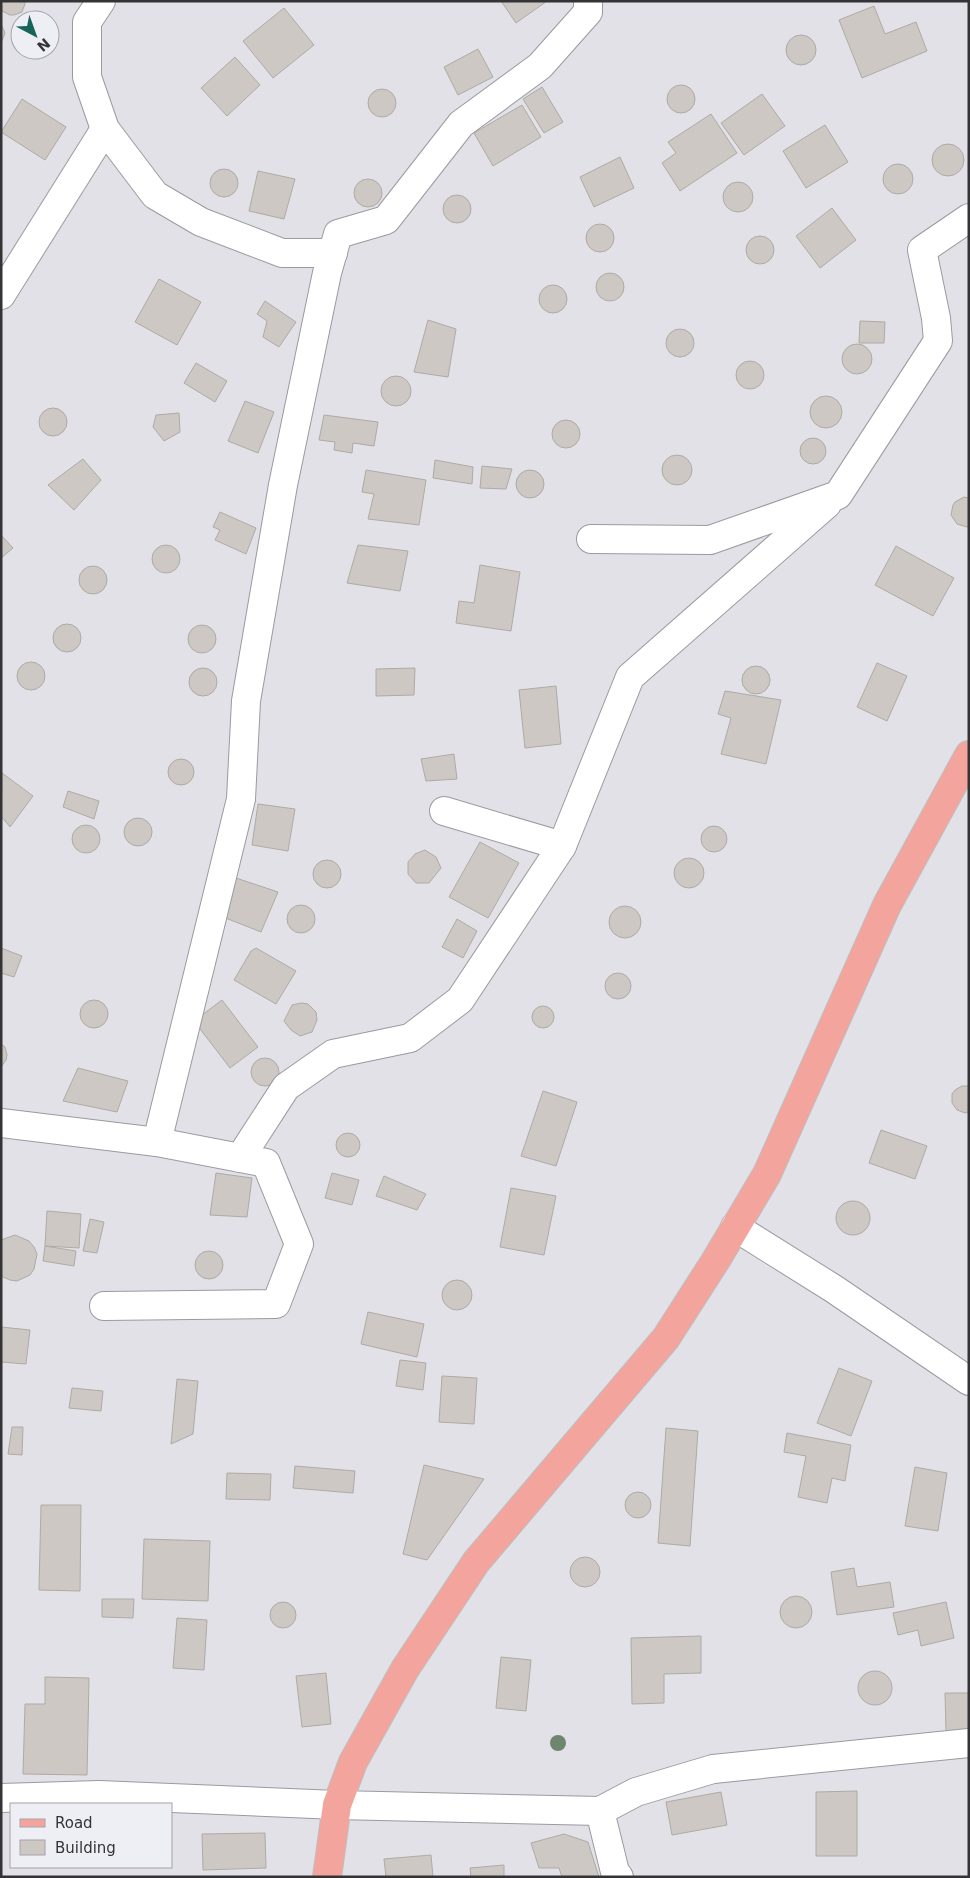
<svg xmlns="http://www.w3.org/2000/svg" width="970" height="1878" viewBox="0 0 970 1878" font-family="'DejaVu Sans',sans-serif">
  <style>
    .building { fill: #cdc8c3; stroke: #aeaaa4 }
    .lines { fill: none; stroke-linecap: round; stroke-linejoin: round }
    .minor-casing { stroke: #9a9aa0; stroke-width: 30 }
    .major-casing { stroke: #bebebf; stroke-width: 30 }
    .minor { stroke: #fff; stroke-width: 28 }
    .major { stroke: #f3a59d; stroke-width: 28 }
    .tree { fill: #6f866e }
  </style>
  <rect width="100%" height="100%" fill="#e1e1e7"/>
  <!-- building -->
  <g class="building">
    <path d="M1,1H25V4L22,12L14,15H10L2,11Z"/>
    <path d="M501,1H547L516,23Z"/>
    <path d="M874,6L885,34L916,22L927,51L862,78L839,20Z"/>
    <path d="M284,8L314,45L273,78L243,41Z"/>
    <path d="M1,24L5,33L1,43Z"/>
    <circle cx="801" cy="50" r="15"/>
    <path d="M478,49L493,77L458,95L444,67Z"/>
    <path d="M235,57L260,85L227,116L201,88Z"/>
    <circle cx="681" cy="99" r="14"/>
    <path d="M542,87L563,122L544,133L523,99Z"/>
    <circle cx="382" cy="103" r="14"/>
    <path d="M762,94L785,126L744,155L721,123Z"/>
    <path d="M22,99L66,127L45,160L1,132Z"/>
    <path d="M522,105L541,137L493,166L474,133Z"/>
    <path d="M711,114L737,153L680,191L662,163L676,153L668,142Z"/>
    <path d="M825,125L848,162L806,188L783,151Z"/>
    <circle cx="948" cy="160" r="16"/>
    <path d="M620,157L634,188L594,207L580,177Z"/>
    <circle cx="898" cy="179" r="15"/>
    <circle cx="224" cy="183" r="14"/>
    <path d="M258,171L295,179L284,219L249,211Z"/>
    <circle cx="368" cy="193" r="14"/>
    <circle cx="738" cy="197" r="15"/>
    <circle cx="457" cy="209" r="14"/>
    <path d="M832,208L856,240L820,268L796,236Z"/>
    <circle cx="600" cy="238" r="14"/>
    <circle cx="760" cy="250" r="14"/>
    <circle cx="610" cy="287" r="14"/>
    <path d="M159,279L201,302L177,345L135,322Z"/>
    <circle cx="553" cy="299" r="14"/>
    <path d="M265,301L296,322L279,347L263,337L267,321L257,314Z"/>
    <path d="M428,320L456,329L448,377L414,372Z"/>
    <path d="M860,321L885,322L884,343H859Z"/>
    <circle cx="680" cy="343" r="14"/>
    <circle cx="857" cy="359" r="15"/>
    <circle cx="750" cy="375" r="14"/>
    <path d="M196,363L227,381L215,402L184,383Z"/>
    <circle cx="396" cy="391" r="15"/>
    <circle cx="826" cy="412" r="16"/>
    <path d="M245,401L274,412L258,453L228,441Z"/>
    <circle cx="53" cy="422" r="14"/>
    <path d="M179,413L180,432L164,441L153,427L156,415Z"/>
    <path d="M324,415L378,422L374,446L353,443L352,453L334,450L335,442L319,440Z"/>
    <circle cx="566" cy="434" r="14"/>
    <circle cx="813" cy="451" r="13"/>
    <circle cx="677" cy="470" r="15"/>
    <path d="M83,459L101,480L74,510L48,485Z"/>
    <path d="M435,460L473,467L472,484L433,478Z"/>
    <path d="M482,466L512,469L506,489L480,488Z"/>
    <path d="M366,470L426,480L419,525L368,519L374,494L362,492Z"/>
    <circle cx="530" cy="484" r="14"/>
    <path d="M964,497L969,498V527H967L957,524L951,515L953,505L955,502Z"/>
    <path d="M220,512L256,528L246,554L215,540L220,530L213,527Z"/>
    <path d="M1,535L13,548L1,558Z"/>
    <path d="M358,545L408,551L400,591L347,583Z"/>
    <circle cx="166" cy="559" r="14"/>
    <path d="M896,546L954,578L933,616L875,585Z"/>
    <path d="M480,565L520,572L511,631L456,623L459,601L474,603Z"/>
    <circle cx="93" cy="580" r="14"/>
    <circle cx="67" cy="638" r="14"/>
    <circle cx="202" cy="639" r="14"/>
    <circle cx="31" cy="676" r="14"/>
    <path d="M877,663L907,676L887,721L857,707Z"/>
    <circle cx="756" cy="680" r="14"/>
    <path d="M415,668L414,695L376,696V669Z"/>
    <circle cx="203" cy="682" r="14"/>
    <path d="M556,686L561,744L525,748L519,690Z"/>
    <path d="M725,691L781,700L766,764L721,754L731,718L718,714Z"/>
    <path d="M454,754L457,779L426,781L421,759Z"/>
    <circle cx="181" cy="772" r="13"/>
    <path d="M2,773L33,796L10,827L1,816Z"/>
    <path d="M68,791L99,801L94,819L63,807Z"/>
    <path d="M258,804L295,809L288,851L252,845Z"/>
    <circle cx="138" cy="832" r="14"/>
    <circle cx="86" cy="839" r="14"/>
    <circle cx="714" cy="839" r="13"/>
    <path d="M480,842L519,863L488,918L449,897Z"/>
    <path d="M425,850L436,857L441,868L429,883H416L408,874V862L415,854Z"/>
    <circle cx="689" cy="873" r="15"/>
    <circle cx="327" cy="874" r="14"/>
    <path d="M233,877L278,892L261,932L218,915Z"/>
    <circle cx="301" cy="919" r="14"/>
    <circle cx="625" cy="922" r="16"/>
    <path d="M457,919L477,931L463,958L442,947Z"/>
    <path d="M1,948L22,956L14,977L1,973Z"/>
    <path d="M256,948L296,971L276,1004L234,980L251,951Z"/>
    <circle cx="618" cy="986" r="13"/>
    <path d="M222,1000L258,1047L230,1068L194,1021Z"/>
    <circle cx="94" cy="1014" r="14"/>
    <path d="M301,1003L308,1004L316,1012L317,1020L312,1032L300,1036L291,1030L284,1021L292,1005Z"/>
    <circle cx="543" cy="1017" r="11"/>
    <path d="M1,1044L5,1047L7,1055L6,1060L1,1067Z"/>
    <circle cx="265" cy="1072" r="14"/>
    <path d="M78,1068L128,1081L117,1112L63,1101Z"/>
    <path d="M962,1086H969V1112L965,1113L957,1110L952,1103V1094L955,1090Z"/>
    <path d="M543,1091L577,1102L556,1166L521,1156Z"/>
    <path d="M881,1130L927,1146L915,1179L869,1163Z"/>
    <circle cx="348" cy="1145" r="12"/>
    <path d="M216,1173L252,1178L247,1217L210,1215Z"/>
    <path d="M332,1173L359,1180L352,1205L325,1198Z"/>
    <path d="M384,1176L426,1194L417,1210L376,1196Z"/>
    <path d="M511,1188L556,1196L544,1255L500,1247Z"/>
    <circle cx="853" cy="1218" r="17"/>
    <path d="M47,1211L81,1214L79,1248L45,1246Z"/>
    <path d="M90,1219L104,1222L97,1253L83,1251Z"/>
    <path d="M15,1235L29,1241L34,1247L37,1254L34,1269L30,1275L17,1281L10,1280L1,1276V1240Z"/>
    <path d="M45,1246L76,1251L74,1266L43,1261Z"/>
    <circle cx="209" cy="1265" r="14"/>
    <circle cx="457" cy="1295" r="15"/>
    <path d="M368,1312L424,1324L417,1357L361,1344Z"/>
    <path d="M1,1327L30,1330L26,1364L1,1362Z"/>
    <path d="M400,1360L426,1363L423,1390L396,1386Z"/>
    <path d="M839,1368L872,1381L851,1436L817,1423Z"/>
    <path d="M442,1376L477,1378L474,1424L439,1422Z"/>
    <path d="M177,1379L198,1381L193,1434L171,1444Z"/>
    <path d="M72,1388L103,1391L101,1411L69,1408Z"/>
    <path d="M12,1427H23L22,1455L8,1454Z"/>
    <path d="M666,1428L698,1431L690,1546L658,1543Z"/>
    <path d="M787,1433L851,1445L845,1481L832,1478L827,1503L798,1497L806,1456L784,1452Z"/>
    <path d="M424,1465L484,1479L427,1560L403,1554Z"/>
    <path d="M295,1466L355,1471L353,1493L293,1488Z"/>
    <path d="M915,1467L947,1473L938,1531L905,1526Z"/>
    <path d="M227,1473L271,1474L270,1500L226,1499Z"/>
    <circle cx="638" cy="1505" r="13"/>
    <path d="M41,1505H81L80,1591L39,1590Z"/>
    <path d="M144,1539L210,1541L208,1601L142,1599Z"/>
    <circle cx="585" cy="1572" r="15"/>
    <path d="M854,1568L857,1587L890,1582L894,1607L837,1615L831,1572Z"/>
    <circle cx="796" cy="1612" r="16"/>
    <path d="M102,1599H134L133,1618L102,1617Z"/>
    <circle cx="283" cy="1615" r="13"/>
    <path d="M946,1602L954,1638L921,1646L918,1630L898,1635L893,1613Z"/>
    <path d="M177,1618L207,1620L204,1670L173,1668Z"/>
    <path d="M701,1636V1673L664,1674V1703L632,1704L631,1638Z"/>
    <path d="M501,1657L531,1660L526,1711L496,1708Z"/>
    <circle cx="875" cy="1688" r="17"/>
    <path d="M326,1673L331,1724L302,1727L296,1676Z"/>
    <path d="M45,1677L89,1678L87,1775L23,1774L25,1704H45Z"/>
    <path d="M945,1693H969V1731L946,1732Z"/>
    <path d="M857,1791V1856H816V1792Z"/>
    <path d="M721,1792L727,1825L672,1835L666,1802Z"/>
    <path d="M265,1833L266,1868L203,1870L202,1834Z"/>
    <path d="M564,1834L588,1842L599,1877H562L559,1868H539L531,1843Z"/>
    <path d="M431,1855L433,1877H386L384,1859Z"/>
    <path d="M504,1865V1877H471L470,1868Z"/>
  </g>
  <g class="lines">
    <!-- minor casing -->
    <g class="minor-casing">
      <g id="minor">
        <path d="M101,1L87,22V77L105,129L155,195L201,222L282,253H333"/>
        <path d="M1,295L105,129"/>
        <path d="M591,539L710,540L838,495L938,341L936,318L922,250L969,218"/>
        <path d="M562,846L630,677L827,504"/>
        <path d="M1,1123L157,1142L266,1163L299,1244L276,1304L104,1306"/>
        <path d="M157,1142L241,799L246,701L283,485L327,273L338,234L386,220L461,124L540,66L588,12V1"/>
        <path d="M240,1158L286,1087L333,1054L410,1038L460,1000L562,846L444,811"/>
        <path d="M735,1227L834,1289L969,1381"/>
        <path d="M1,1798L99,1795L337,1805L600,1811L636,1792L713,1769L969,1743"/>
        <path d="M600,1811L615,1872L619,1877"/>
      </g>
    </g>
    <!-- major casing -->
    <g class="major-casing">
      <path id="major" d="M327,1877L337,1805L353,1762L405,1669L476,1562L666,1338L716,1260L767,1174L887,905L969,755"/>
    </g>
    <!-- minor -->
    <use href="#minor" class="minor"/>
    <!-- major -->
    <use href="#major" class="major"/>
  </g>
  <!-- trees -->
  <circle class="tree" cx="558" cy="1743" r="8"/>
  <!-- border -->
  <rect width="970" height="1878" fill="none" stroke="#343336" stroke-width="5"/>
  <!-- legend -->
  <rect x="10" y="1803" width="162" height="65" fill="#eeeef5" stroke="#a4a3a9"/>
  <rect x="20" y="1819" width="25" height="8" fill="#f3a59d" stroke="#a4a3a9"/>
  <text x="55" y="1828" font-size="15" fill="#343336">Road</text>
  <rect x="20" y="1840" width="25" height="15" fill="#cdc8c3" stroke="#a4a3a9"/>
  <text x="55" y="1853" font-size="15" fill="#343336">Building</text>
  <!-- north arrow -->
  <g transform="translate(35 35) rotate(139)"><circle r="24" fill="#eeeef5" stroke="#a4a3a9"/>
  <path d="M0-4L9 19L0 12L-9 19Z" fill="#19645a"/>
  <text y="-8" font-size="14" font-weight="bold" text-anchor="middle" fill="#343336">N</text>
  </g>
</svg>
